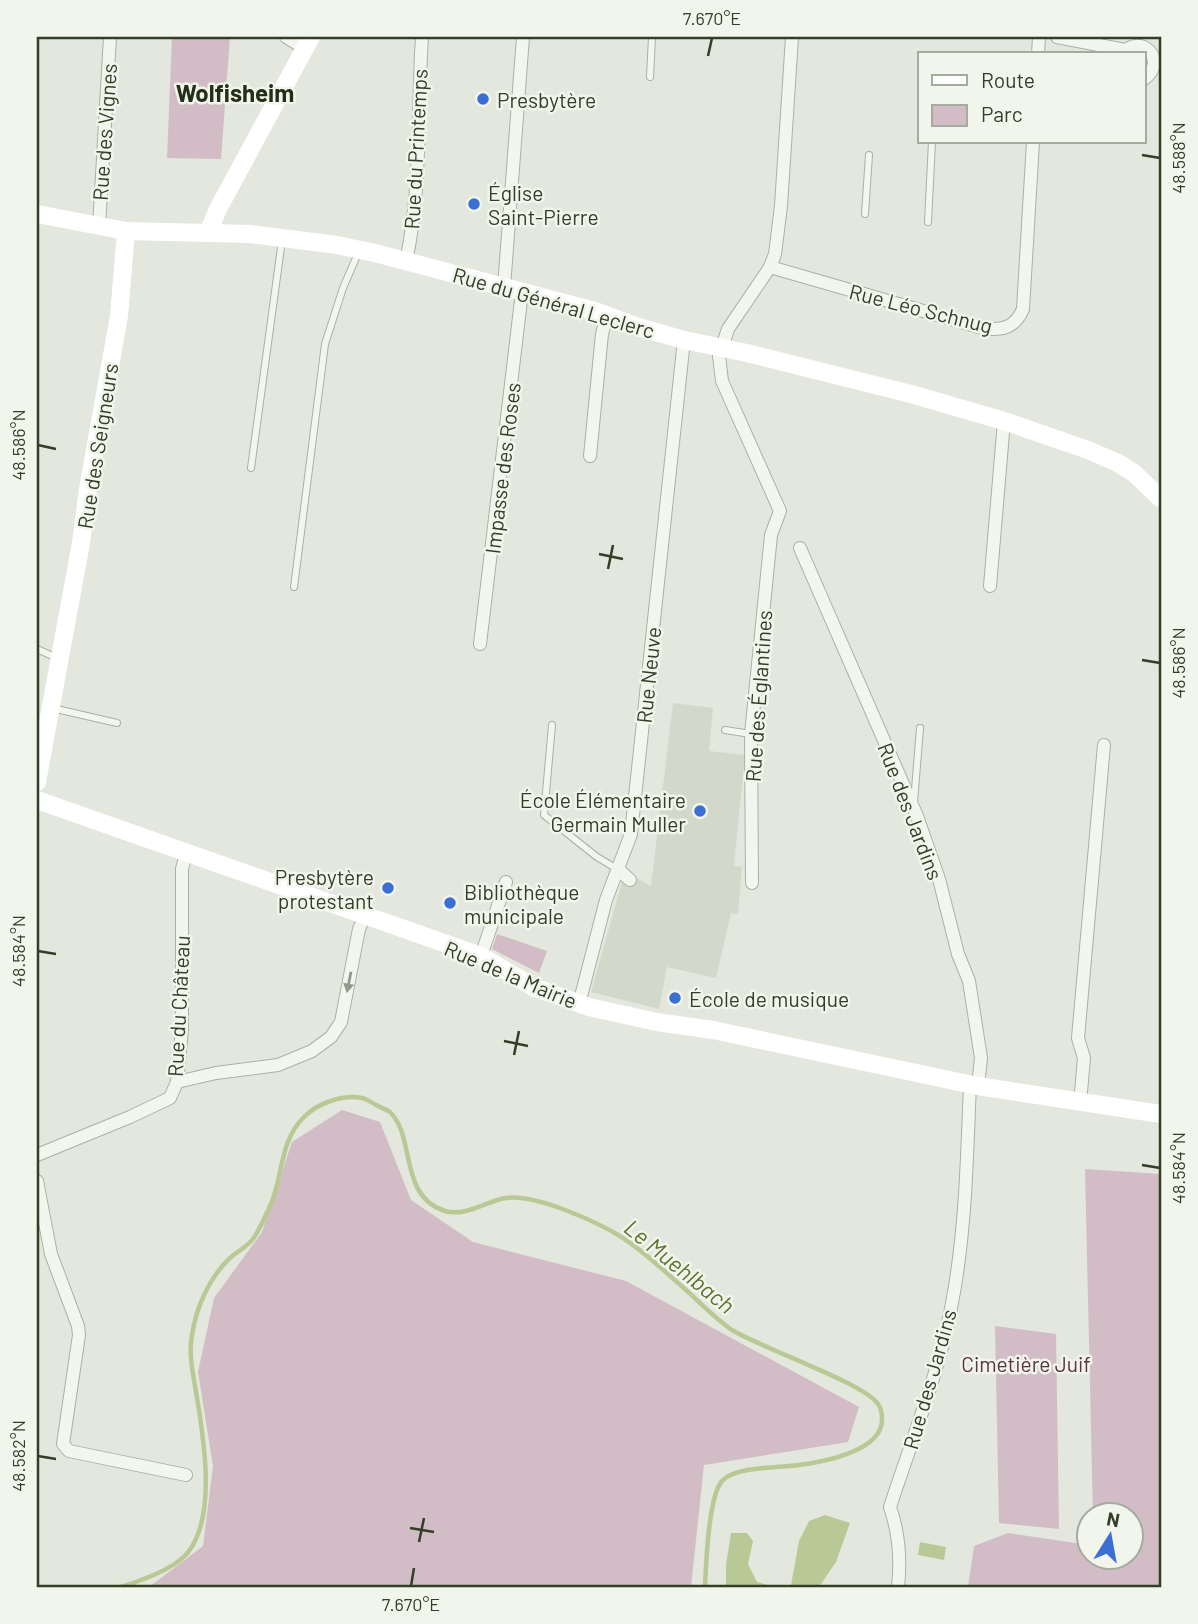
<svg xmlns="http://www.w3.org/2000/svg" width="1198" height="1624" viewBox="0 0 1198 1624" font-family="Barlow,sans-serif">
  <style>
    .built { fill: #d2d9ca }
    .green { fill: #d2bdc6 }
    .water { fill: #b9c995 }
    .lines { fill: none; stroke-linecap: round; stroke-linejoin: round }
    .stream { stroke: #b9c995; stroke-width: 4.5 }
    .lane-casing { stroke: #abb1a2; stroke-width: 8 }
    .street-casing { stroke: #abb1a2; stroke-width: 14 }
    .lane { stroke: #f3f6ef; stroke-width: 6 }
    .street { stroke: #f3f6ef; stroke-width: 12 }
    .secondary { stroke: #fff; stroke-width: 18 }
    .oneway { fill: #939a8a }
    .ticks { fill: none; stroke: #333e26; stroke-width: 2.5 }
    .poi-dot { fill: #3b6fd3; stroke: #f1f5ec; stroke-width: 2.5 }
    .labels { text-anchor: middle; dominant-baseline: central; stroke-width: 5; stroke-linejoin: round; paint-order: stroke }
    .poi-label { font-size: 21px; fill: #333e26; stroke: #f1f5ec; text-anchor: start }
    .street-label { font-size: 21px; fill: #333e26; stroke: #f1f5ec }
    .park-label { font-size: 21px; fill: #5b3242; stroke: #f1f5ec }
    .water-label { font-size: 23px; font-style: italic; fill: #5b742e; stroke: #f1f5ec }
    .quarter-label { font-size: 24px; font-weight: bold; fill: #242f18; stroke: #f1f5ec }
    .neatline { fill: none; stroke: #333e26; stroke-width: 2.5 }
    .ticks-label { font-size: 18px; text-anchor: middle; fill: #333e26 }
  </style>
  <rect width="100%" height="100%" fill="#e3e7dd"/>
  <!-- built -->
  <path class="built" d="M673,703L713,708L709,751L745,755L734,866L742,867L738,914L731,913L716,978L667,967L659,1009L591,992L622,882L628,887L631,875L651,886Z"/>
  <!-- green -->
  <g class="green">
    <path d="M172,37H230L221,159L167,158Z"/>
    <path d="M497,934L547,951L539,973L492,949Z"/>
    <path d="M342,1110L380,1122L411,1200L473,1242L626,1281L859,1407L848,1442L704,1465L691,1587H149L203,1546L213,1466L198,1372L214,1298L262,1232L292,1142Z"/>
    <path d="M1085,1169L1161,1174V1587H968L974,1546L1008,1533L1089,1545L1090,1558H1132V1516L1093,1515Z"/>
    <path d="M995,1326L1056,1334L1059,1529L999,1523Z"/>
  </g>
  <!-- water -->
  <g class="water">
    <path d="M825,1515L850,1523L836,1562L819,1587H726V1565L731,1533H747L753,1541L748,1564L757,1582L775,1587L791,1585L799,1541L809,1521Z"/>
    <path d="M920,1542L946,1547L944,1560L918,1555Z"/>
  </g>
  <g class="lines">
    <!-- stream -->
    <path class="stream" d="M121,1587C140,1581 177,1568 189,1551C216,1515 204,1440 197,1398C194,1378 188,1355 192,1335C196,1308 209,1278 229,1259C236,1252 247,1247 253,1239C260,1229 266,1215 271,1204C283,1175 280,1140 304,1117C318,1103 343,1094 362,1098C364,1098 375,1104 376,1105C378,1106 389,1111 390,1112C416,1137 398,1196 445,1211C466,1217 486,1201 506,1198C536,1194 598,1222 623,1238C643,1251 661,1268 678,1283C696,1298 713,1317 732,1330C761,1348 864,1383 878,1404C881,1408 882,1415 882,1419C883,1451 823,1462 799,1465C780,1468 737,1466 723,1480C708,1494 706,1566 705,1587"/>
    <!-- lane casing -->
    <g class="lane-casing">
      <g id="lane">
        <path d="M650,77L652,37"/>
        <path d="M865,214L869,155"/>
        <path d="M928,222L932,142"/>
        <path d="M251,468L282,240"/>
        <path d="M294,587L325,344L343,288L359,251"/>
        <path d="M37,649L57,658"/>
        <path d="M52,708L117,723"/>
        <path d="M552,725L544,815L597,857L617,869"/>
        <path d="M725,730L751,734"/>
        <path d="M914,802L920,728"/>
      </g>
    </g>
    <!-- street casing -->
    <g class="street-casing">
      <g id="street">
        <path d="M286,37L304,48"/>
        <path d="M1057,37L1125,50"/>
        <path d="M1038,54L1039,37"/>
        <path d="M1122,54C1141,31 1169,61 1144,79"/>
        <path d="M99,227L110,37"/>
        <path d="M406,261C422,188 417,111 422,37"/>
        <path d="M770,267L982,328C1002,331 1015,328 1023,309L1033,142"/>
        <path d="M504,287L523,37"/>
        <path d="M590,456L602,334L607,315"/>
        <path d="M800,548L917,816L939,879L958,954L969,981L981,1058L978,1086"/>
        <path d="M990,586L1004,421"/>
        <path d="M480,644L522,292"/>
        <path d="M619,870L630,880"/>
        <path d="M752,883L751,734L771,535L780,511L722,381L719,356L728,329L770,267L775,254L781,206L792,37"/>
        <path d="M481,956L506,882"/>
        <path d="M579,1004L606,900L631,834L684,340"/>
        <path d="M177,1082L216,1073L278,1065L312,1051L331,1037L341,1022L359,929L365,916"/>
        <path d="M1080,1103L1084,1058L1078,1038L1104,745"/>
        <path d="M37,1155L130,1117L170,1098L177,1082L182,1029V869L186,853"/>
        <path d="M37,1181L51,1254L78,1326L79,1335L63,1444L69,1451L186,1475"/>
        <path d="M898,1587C901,1559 899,1533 890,1507C913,1436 942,1366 954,1292C966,1223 967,1154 970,1084"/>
      </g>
    </g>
    <!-- lane -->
    <use href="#lane" class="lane"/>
    <!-- street -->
    <use href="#street" class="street"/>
    <!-- secondary -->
    <g class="secondary">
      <path d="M37,214L126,231L250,234L337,245L375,253L595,311L638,327L684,340L747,353L911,394L1004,421L1088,450L1118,463L1134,473L1160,498"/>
      <path d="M208,233L218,209L311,37"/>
      <path d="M37,782L81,543L88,489L119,316L126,231"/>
      <path d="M37,800L481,956L533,987L589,1007L657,1022L713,1030L978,1086L1161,1114"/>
    </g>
  </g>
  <!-- one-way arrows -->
  <defs><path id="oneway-solid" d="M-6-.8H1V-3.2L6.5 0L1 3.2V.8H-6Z" transform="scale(1.75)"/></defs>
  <use class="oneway" href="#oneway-solid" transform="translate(349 982) rotate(101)"/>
  <!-- ticks -->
  <path class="ticks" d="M708,56L712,38M1142,155L1160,158M38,445L56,449M599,554L623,559M608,569L613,545M1142,660L1160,663M38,951L56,954M504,1041L528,1046M514,1055L519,1031M1142,1165L1160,1168M38,1456L56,1459M410,1528L434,1532M419,1542L424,1518M411,1586L414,1568"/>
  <!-- markers -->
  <g class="poi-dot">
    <circle cx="483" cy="99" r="7"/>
    <circle cx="474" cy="204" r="7"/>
    <circle cx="700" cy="811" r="7"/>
    <circle cx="388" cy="888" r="7"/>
    <circle cx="450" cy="903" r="7"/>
    <circle cx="675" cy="998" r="7"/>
  </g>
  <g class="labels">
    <!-- poi labels -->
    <g class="poi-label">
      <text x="497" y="99">Presbytère</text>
      <text x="488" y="192">Église<tspan x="488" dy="24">Saint-Pierre</tspan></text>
      <text x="686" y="799" text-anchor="end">École Élémentaire<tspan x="686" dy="24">Germain Muller</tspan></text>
      <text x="374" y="876" text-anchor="end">Presbytère<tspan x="374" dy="24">protestant</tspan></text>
      <text x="464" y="891">Bibliothèque<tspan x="464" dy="24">municipale</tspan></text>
      <text x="689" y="998">École de musique</text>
    </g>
    <!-- street labels -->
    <g class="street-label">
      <text transform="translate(104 132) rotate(-86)">Rue des Vignes</text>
      <text transform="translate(415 149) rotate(-87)">Rue du Printemps</text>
      <text transform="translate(554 302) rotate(16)">Rue du Général Leclerc</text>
      <text transform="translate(921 308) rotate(14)">Rue Léo Schnug</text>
      <text transform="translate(97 446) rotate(-81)">Rue des Seigneurs</text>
      <text transform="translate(502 468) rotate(-83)">Impasse des Roses</text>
      <text transform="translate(648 675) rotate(-84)">Rue Neuve</text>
      <text transform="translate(758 696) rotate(-86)">Rue des Églantines</text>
      <text transform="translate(911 811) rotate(69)">Rue des Jardins</text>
      <text transform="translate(511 974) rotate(23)">Rue de la Mairie</text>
      <text transform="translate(178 1006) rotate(-87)">Rue du Château</text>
      <text transform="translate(929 1379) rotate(-74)">Rue des Jardins</text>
    </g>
    <!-- park labels -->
    <g class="park-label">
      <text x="1026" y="1363">Cimetière Juif</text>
    </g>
    <!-- water labels -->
    <g class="water-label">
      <text transform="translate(680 1266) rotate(39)">Le Muehlbach</text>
    </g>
    <!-- quarter labels -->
    <g class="quarter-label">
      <text x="235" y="92">Wolfisheim</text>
    </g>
  </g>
  <!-- border -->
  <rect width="1198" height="1624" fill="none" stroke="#f1f5ec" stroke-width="77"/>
  <!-- legend -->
  <rect x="918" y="52" width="228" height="91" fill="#f1f5ec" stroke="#a5ac9d" stroke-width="2"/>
  <rect x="932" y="75" width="35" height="10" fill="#ffffff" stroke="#a5ac9d" stroke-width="2"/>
  <text x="981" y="88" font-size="21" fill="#333e26">Route</text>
  <rect x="932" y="105" width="35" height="21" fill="#d2bdc6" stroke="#a5ac9d" stroke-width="2"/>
  <text x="981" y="122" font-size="21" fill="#333e26">Parc</text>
  <!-- north arrow -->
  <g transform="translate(1110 1536) rotate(11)"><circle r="33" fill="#f1f5ec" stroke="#a5ac9d" stroke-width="2"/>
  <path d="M0-5L12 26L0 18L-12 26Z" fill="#3b6fd3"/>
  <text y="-10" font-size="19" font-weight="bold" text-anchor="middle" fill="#333e26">N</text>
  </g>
  <rect x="38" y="38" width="1122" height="1548" class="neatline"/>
  <g class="ticks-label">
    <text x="712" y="25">7.670°E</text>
    <text transform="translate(1179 158) rotate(-90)" y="6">48.588°N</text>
    <text transform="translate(19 445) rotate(-90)" y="6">48.586°N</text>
    <text transform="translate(1179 663) rotate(-90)" y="6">48.586°N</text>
    <text transform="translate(19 951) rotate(-90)" y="6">48.584°N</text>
    <text transform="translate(1179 1168) rotate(-90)" y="6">48.584°N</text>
    <text transform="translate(19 1456) rotate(-90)" y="6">48.582°N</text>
    <text x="411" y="1611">7.670°E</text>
  </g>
</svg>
